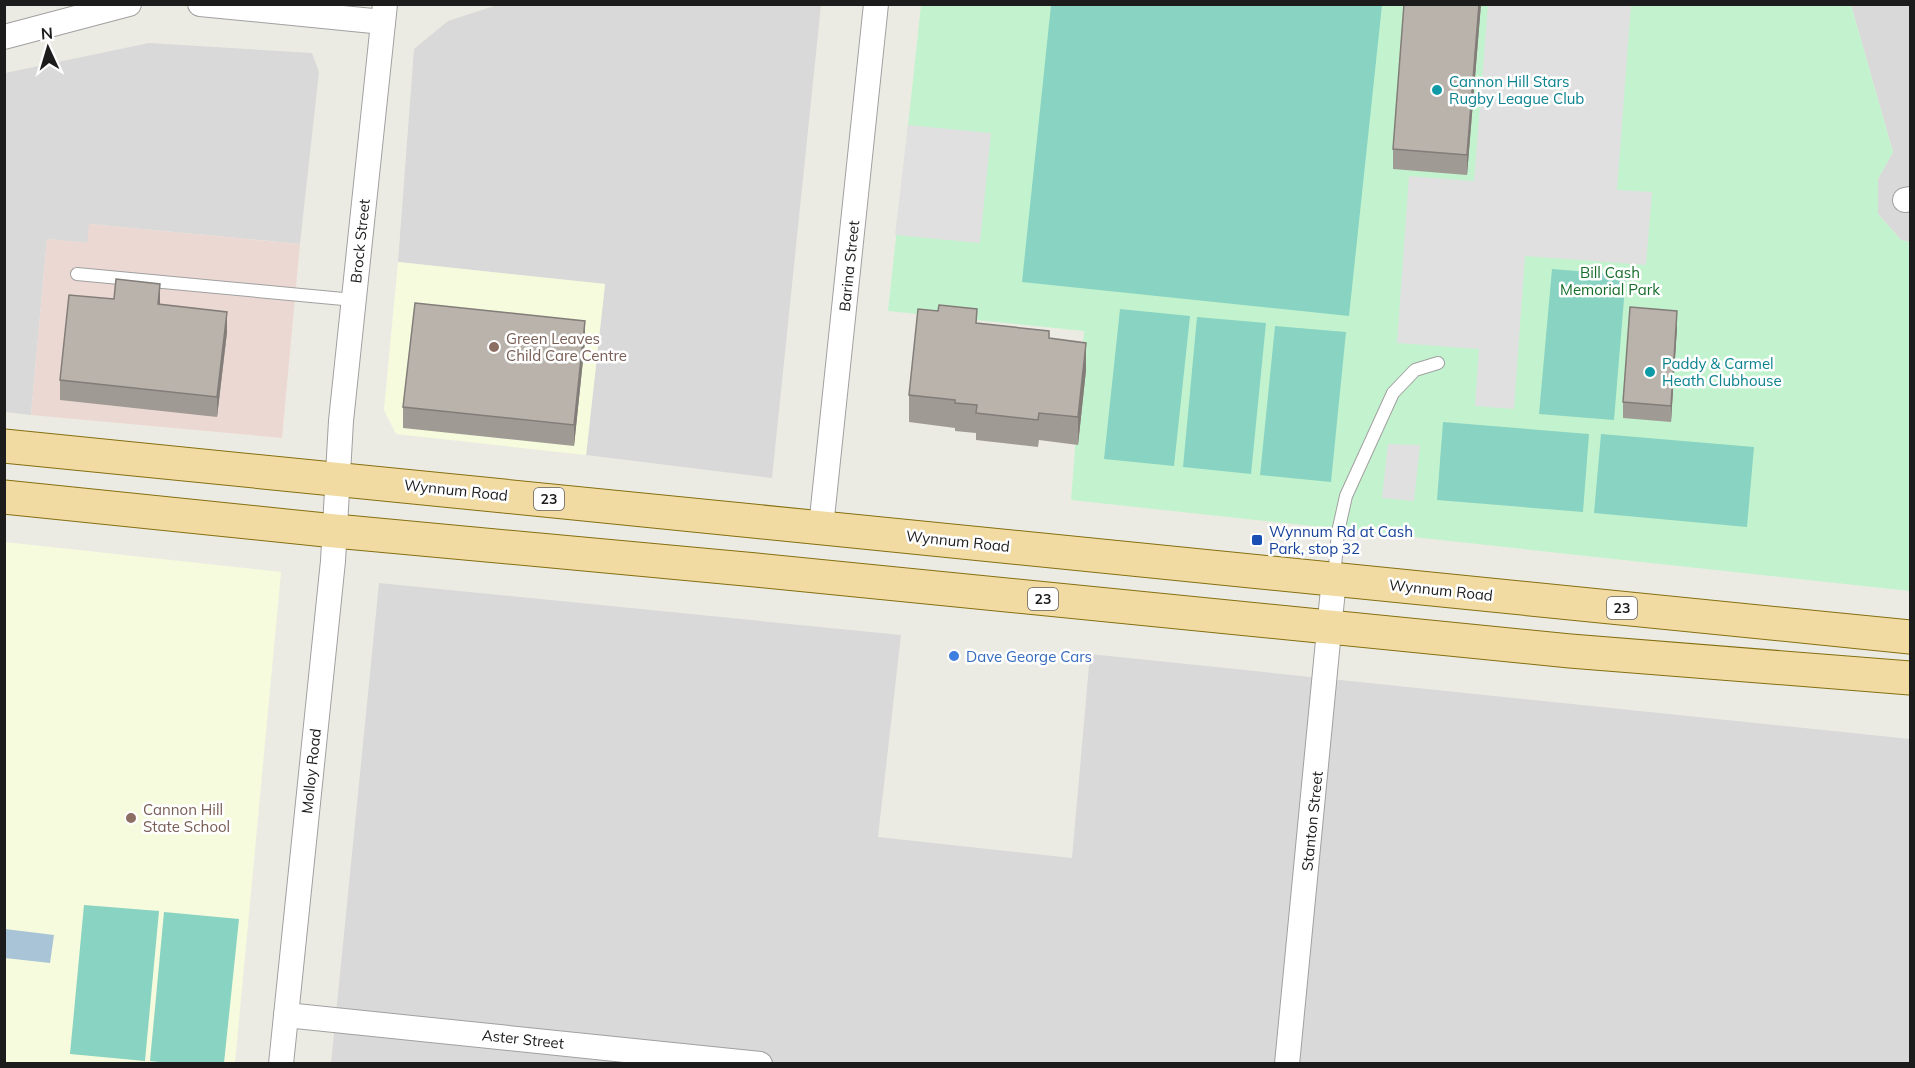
<svg xmlns="http://www.w3.org/2000/svg" width="1915" height="1068" viewBox="0 0 1915 1068" font-family="Mulish,sans-serif">
  <style>
    .residential { fill: #dad9d9 }
    .commercial { fill: #ecd8d3 }
    .education { fill: #f7fbdd }
    .park { fill: #c3f3ce }
    .pitch { fill: #89d3c2 }
    .parking { fill: #e0e0e0 }
    .water { fill: #a8c4d6 }
    .lines { fill: none; stroke-linecap: round; stroke-linejoin: round }
    .service-casing { stroke: #a0a0a0; stroke-width: 14 }
    .minor-casing { stroke: #a0a0a0; stroke-width: 26 }
    .primary-casing { stroke: #846f10; stroke-width: 35 }
    .service { stroke: #fff; stroke-width: 12 }
    .minor { stroke: #fff; stroke-width: 24 }
    .primary { stroke: #f1dba3; stroke-width: 33 }
    .wall { fill: #9f9a94 }
    .shaded-wall { fill: #827d78 }
    .building { fill: #b9b3ac; stroke: #827d78; stroke-width: 1.5 }
    .culture-dot { fill: #0f9aa8; stroke: #fff; stroke-width: 2 }
    .education-dot { fill: #8d6e63; stroke: #fff; stroke-width: 2 }
    .transit-dot { fill: #1a4fb4; stroke: #fff; stroke-width: 2 }
    .shop-dot { fill: #3f7fe0; stroke: #fff; stroke-width: 2 }
    .labels { text-anchor: middle; dominant-baseline: central; stroke-width: 5; stroke-linejoin: round; paint-order: stroke }
    .shield { fill: #fff; stroke: #606060; stroke-width: 1.5 }
    .shield-label { font-size: 14px; font-weight: bold; fill: #1c1c1c }
    .culture-label { font-size: 15px; fill: #0d838f; stroke: #fff; text-anchor: start }
    .street-label { font-size: 15px; fill: #1c1c1c; stroke: #fff }
    .park-label { font-size: 15px; fill: #176d2b; stroke: #fff }
    .education-label { font-size: 15px; fill: #785e54; stroke: #fff; text-anchor: start }
    .transit-label { font-size: 15px; fill: #164399; stroke: #fff; text-anchor: start }
    .shop-label { font-size: 15px; fill: #366cbe; stroke: #fff; text-anchor: start }
  </style>
  <rect width="100%" height="100%" fill="#ecebe3"/>
  <!-- residential -->
  <g class="residential">
    <path d="M500,4L821,5L772,478L586,455L605,284L398,262L414,49L448,21Z"/>
    <path d="M1851,5H1910V242L1901,240L1878,214V179L1893,152Z"/>
    <path d="M149,43L312,53L319,72L300,244L90,224L88,243L47,239L31,415L5,412V73Z"/>
    <path d="M379,583L901,635L878,837L1072,858L1090,654L1910,739V1063L331,1064Z"/>
  </g>
  <!-- commercial -->
  <path class="commercial" d="M89,224L300,244L282,438L31,415L47,239L87,243Z"/>
  <!-- education -->
  <g class="education">
    <path d="M398,262L605,284L586,455L396,434L384,410Z"/>
    <path d="M5,542L281,572L235,1063L5,1064Z"/>
  </g>
  <!-- park -->
  <path class="park" d="M921,5H1851L1893,152L1878,179V214L1901,240L1910,242V591L1071,500L1084,331L888,311Z"/>
  <!-- pitch -->
  <g class="pitch">
    <path d="M1051,5H1382L1349,316L1022,282Z"/>
    <path d="M1552,269L1626,275L1614,420L1539,414Z"/>
    <path d="M1120,309L1190,316L1174,466L1104,459Z"/>
    <path d="M1197,317L1266,323L1251,474L1183,467Z"/>
    <path d="M1275,326L1346,332L1331,482L1260,475Z"/>
    <path d="M1443,422L1589,434L1583,512L1437,500Z"/>
    <path d="M1601,434L1754,447L1747,527L1594,513Z"/>
    <path d="M84,905L159,911L145,1061L70,1054Z"/>
    <path d="M164,912L239,919L224,1063L179,1064L150,1061Z"/>
  </g>
  <!-- parking -->
  <g class="parking">
    <path d="M1488,5H1631L1617,190L1652,192L1646,265L1525,256L1514,409L1475,406L1479,349L1397,343L1409,176L1474,181Z"/>
    <path d="M908,125L991,133L980,243L895,235Z"/>
    <path d="M1388,444L1420,445L1414,501L1382,498Z"/>
  </g>
  <!-- water -->
  <path class="water" d="M5,929L54,935L50,963L5,958Z"/>
  <g class="lines">
    <!-- service casing -->
    <g class="service-casing">
      <g id="service">
        <path d="M77,274L354,300"/>
        <path d="M1334,578L1338,532L1346,496L1393,393L1415,370L1438,363"/>
      </g>
    </g>
    <!-- minor casing -->
    <g class="minor-casing">
      <g id="minor">
        <path d="M200,4L383,22"/>
        <path d="M4,37L129,4"/>
        <path d="M1905,200L1910,199"/>
        <path d="M821,527L876,4"/>
        <path d="M286,1015L760,1064"/>
        <path d="M281,1064L333,561L341,421L385,4"/>
        <path d="M1287,1064L1334,579"/>
      </g>
    </g>
    <!-- primary casing -->
    <g class="primary-casing">
      <g id="primary">
        <path d="M4,446L1910,637"/>
        <path d="M4,497L335,531L756,570L1570,651L1910,678"/>
      </g>
    </g>
    <!-- service -->
    <use href="#service" class="service"/>
    <!-- minor -->
    <use href="#minor" class="minor"/>
    <!-- primary -->
    <use href="#primary" class="primary"/>
  </g>
  <!-- wall -->
  <g class="wall">
    <path d="M1404,4H1481L1467,175L1393,169V149Z"/>
    <path d="M160,305L227,332L217,417L60,400V380Z"/>
    <path d="M977,323L1049,339L1086,370L1078,445L1039,440L1038,447L976,440V433L955,431V428L909,422V395Z"/>
    <path d="M1677,327L1671,422L1623,418V402Z"/>
    <path d="M585,341L574,446L403,428V407Z"/>
  </g>
  <!-- shaded-wall -->
  <g class="shaded-wall">
    <path d="M1479,4H1481L1467,175V155Z"/>
    <path d="M160,284V304L158,325V304Z"/>
    <path d="M1677,311V327L1671,422V406Z"/>
    <path d="M227,312V332L217,417V397Z"/>
    <path d="M585,321V341L574,446V425Z"/>
    <path d="M1086,343V370L1078,445V417Z"/>
  </g>
  <!-- building -->
  <g class="building">
    <path d="M1404,4H1479L1467,155L1393,149Z"/>
    <path d="M116,279L160,284L158,304L227,312L217,397L60,380L69,295L114,299Z"/>
    <path d="M415,303L585,321L574,425L403,407Z"/>
    <path d="M939,305L977,309L976,323L1049,331V338L1086,343L1078,417L1039,413L1038,420L976,413L977,405L955,403V400L909,395L918,309L938,311Z"/>
    <path d="M1630,307L1677,311L1671,406L1623,402Z"/>
  </g>
  <!-- markers -->
  <g class="culture-dot">
    <circle cx="1437" cy="90" r="6"/>
    <circle cx="1650" cy="372" r="6"/>
  </g>
  <g class="education-dot">
    <circle cx="494" cy="347" r="6"/>
    <circle cx="131" cy="818" r="6"/>
  </g>
  <rect class="transit-dot" x="1251" y="534" width="12" height="12" rx="3"/>
  <circle class="shop-dot" cx="954" cy="656" r="6"/>
  <g class="labels">
    <!-- shield labels -->
    <g class="shield">
      <rect x="534" y="488" width="30" height="22" rx="4.5"/>
      <rect x="1028" y="588" width="30" height="22" rx="4.5"/>
      <rect x="1607" y="597" width="30" height="22" rx="4.5"/>
    </g>
    <g class="shield-label">
      <text x="549" y="499">23</text>
      <text x="1043" y="599">23</text>
      <text x="1622" y="608">23</text>
    </g>
    <!-- culture labels -->
    <g class="culture-label">
      <text x="1449" y="81">Cannon Hill Stars<tspan x="1449" dy="17">Rugby League Club</tspan></text>
      <text x="1662" y="363">Paddy &amp; Carmel<tspan x="1662" dy="17">Heath Clubhouse</tspan></text>
    </g>
    <!-- street labels -->
    <g class="street-label">
      <text transform="translate(360 241) rotate(-84)">Brock Street</text>
      <text transform="translate(849 266) rotate(-84)">Barina Street</text>
      <text transform="translate(456 490) rotate(6)">Wynnum Road</text>
      <text transform="translate(958 541) rotate(6)">Wynnum Road</text>
      <text transform="translate(1441 590) rotate(6)">Wynnum Road</text>
      <text transform="translate(311 771) rotate(-84)">Molloy Road</text>
      <text transform="translate(1312 821) rotate(-84)">Stanton Street</text>
      <text transform="translate(523 1039) rotate(6)">Aster Street</text>
    </g>
    <!-- park labels -->
    <g class="park-label">
      <text x="1610" y="272">Bill Cash<tspan x="1610" dy="17">Memorial Park</tspan></text>
    </g>
    <!-- education labels -->
    <g class="education-label">
      <text x="506" y="338">Green Leaves<tspan x="506" dy="17">Child Care Centre</tspan></text>
      <text x="143" y="809">Cannon Hill<tspan x="143" dy="17">State School</tspan></text>
    </g>
    <!-- transit labels -->
    <g class="transit-label">
      <text x="1269" y="531">Wynnum Rd at Cash<tspan x="1269" dy="17">Park, stop 32</tspan></text>
    </g>
    <!-- shop labels -->
    <g class="shop-label">
      <text x="966" y="656">Dave George Cars</text>
    </g>
  </g>
  <!-- border -->
  <rect width="1915" height="1068" fill="none" stroke="#1c1c1c" stroke-width="12"/>
  <!-- north arrow -->
  <g transform="translate(48 48) rotate(356)" stroke="#ffffff" stroke-width="4.5" paint-order="stroke">
  <path d="M0-4.5L10 22L0 15L-10 22Z" fill="#1c1c1c"/>
  <text y="-9" font-size="16" font-weight="bold" text-anchor="middle" fill="#1c1c1c">N</text>
  </g>
</svg>
